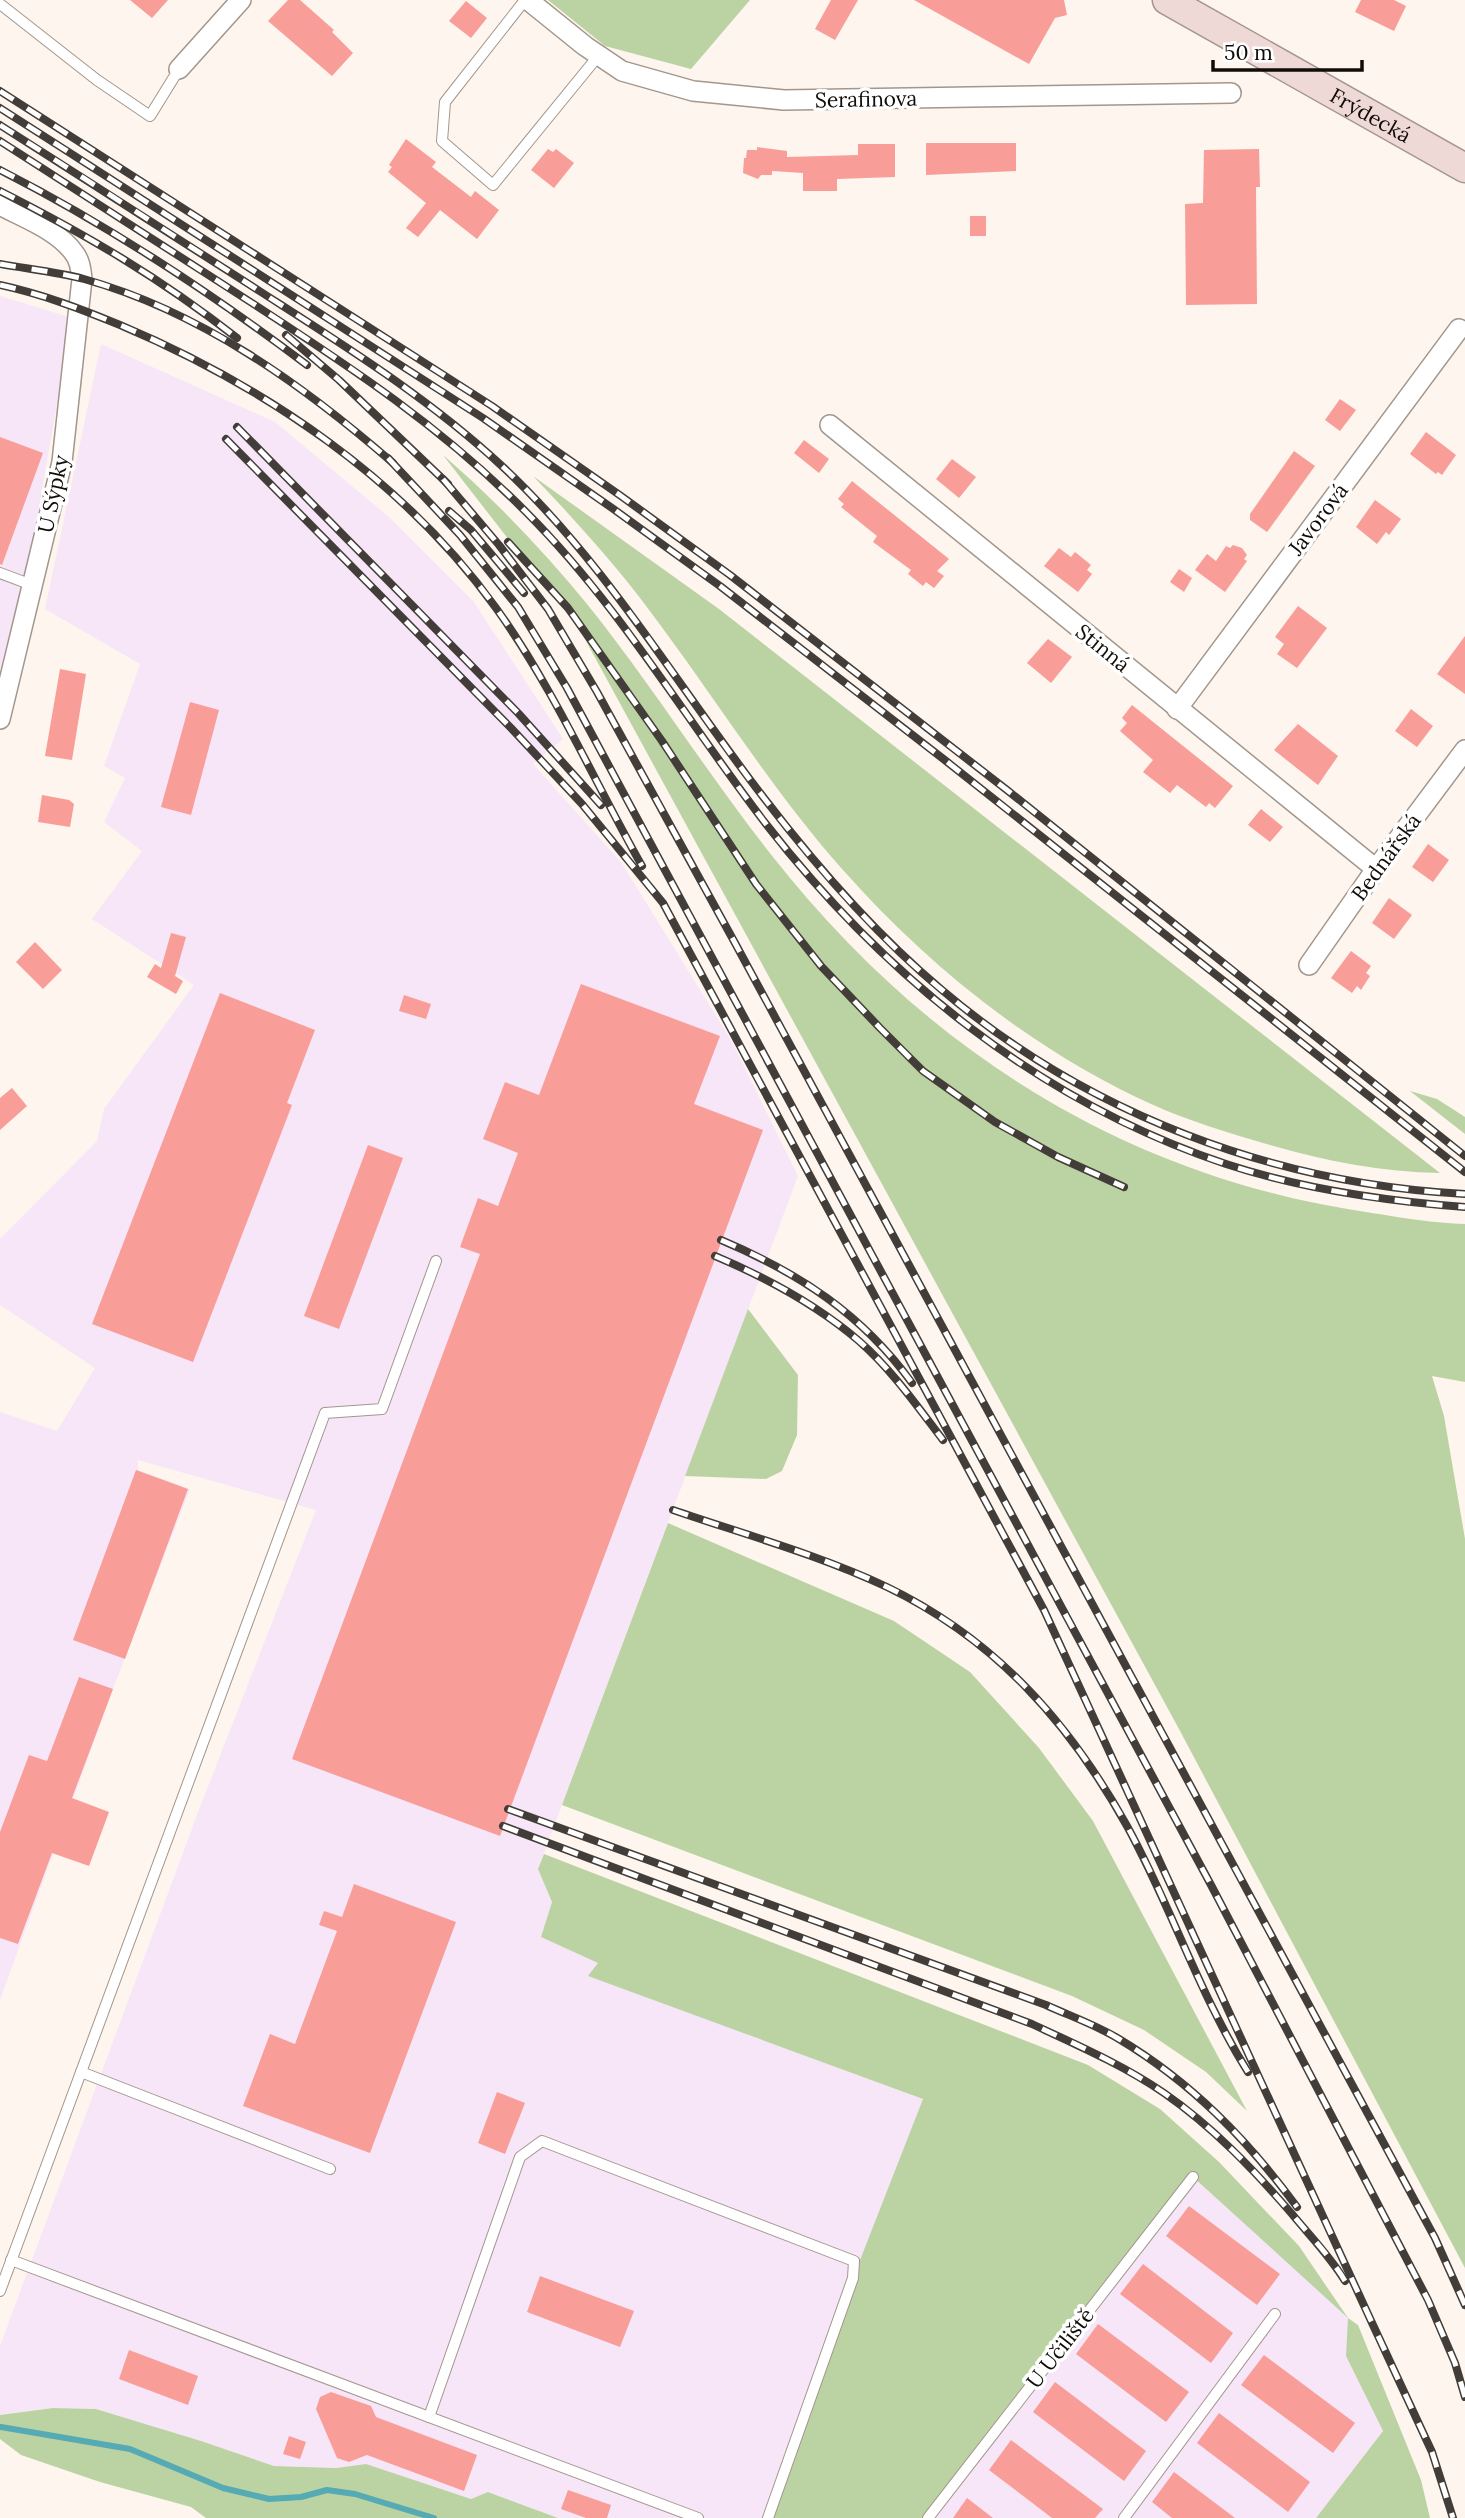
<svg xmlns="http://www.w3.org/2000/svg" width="1465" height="2518" viewBox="0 0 1465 2518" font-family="Lora,serif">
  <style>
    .industrial { fill: #f7e6f8 }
    .green { fill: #bbd3a3 }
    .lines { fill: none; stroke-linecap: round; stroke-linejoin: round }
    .stream { stroke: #55aab4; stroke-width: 6 }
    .building { fill: #f99d98 }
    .lane-casing { stroke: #a3968c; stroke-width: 12 }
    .street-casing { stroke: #a3968c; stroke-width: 22 }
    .secondary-casing { stroke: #a3968c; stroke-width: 31 }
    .lane { stroke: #fff; stroke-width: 10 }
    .street { stroke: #fff; stroke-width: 19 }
    .secondary { stroke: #efd9d6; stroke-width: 28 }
    .rail-casing { stroke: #423d38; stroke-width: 8 }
    .rail { stroke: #fff; stroke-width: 5; stroke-dasharray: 16; stroke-linecap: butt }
    .labels { text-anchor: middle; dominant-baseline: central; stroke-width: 7; stroke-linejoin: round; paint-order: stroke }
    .street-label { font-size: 21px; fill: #100c08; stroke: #fff }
  </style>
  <rect width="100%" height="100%" fill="#fdf5ee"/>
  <!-- industrial -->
  <g class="industrial">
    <path d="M0,296L72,318L31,553L0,670Z"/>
    <path d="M101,344L275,422L390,518L474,602L563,739L533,764L621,862L731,1040L798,1176L538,1869L552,1902L541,1937L599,1963L589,1976L923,2099L768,2518H558L489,2492L471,2499L366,2464L336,2468L274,2466L201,2441L96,2409L53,2408L0,2415V2346L200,1807L316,1510L138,1460V1470L190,1489L113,1689L0,2000V1412L57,1431L95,1368L0,1305V1239L97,1141L104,1109L194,985L92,919L142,851L104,822L125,778L104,766L140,664L45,609Z"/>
    <path d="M1193,2177L1349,2318L1346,2356L1383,2431L1316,2518H928Z"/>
  </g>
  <!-- green -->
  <g class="green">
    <path d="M548,0H750L691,69L605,46Z"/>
    <path d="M443,455C496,501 543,550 587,604C652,685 708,775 773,857C925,1050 1126,1178 1372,1213C1403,1218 1434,1223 1465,1224V1382L1432,1376L1444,1416L1465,1539V2268L1179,1729L568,608L526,562Z"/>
    <path d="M533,476L719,609L1440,1173C1383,1172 1325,1161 1270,1145C1229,1133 1189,1121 1151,1104C1033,1050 929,967 843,870C776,795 721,707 661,626C622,572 579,524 533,476Z"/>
    <path d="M1410,1091L1437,1099L1465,1117V1134Z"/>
    <path d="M748,1309L798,1375L797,1435L782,1471L766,1479L685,1476Z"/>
    <path d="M668,1523L894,1621L970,1672L1039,1748L1093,1821L1247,2111L1206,2072L1144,2030L1072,1996L562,1805Z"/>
    <path d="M544,1854L1088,2065L1160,2109L1219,2162L1299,2246L1348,2318L1358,2325L1421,2480L1430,2518H1316L1383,2431L1346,2356L1348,2318L1193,2177L928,2518H768L853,2278L923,2099L588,1976L598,1963L541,1937L552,1902L538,1869Z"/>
    <path d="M53,2408L96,2409L201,2441L274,2466L336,2468L366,2464L471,2499L488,2492L558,2518H206L191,2507L100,2482L21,2455L0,2439V2415Z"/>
  </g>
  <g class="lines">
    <!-- stream -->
    <path class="stream" d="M1,2427L130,2449L223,2488L269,2499L301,2497L327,2490L355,2494L434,2518"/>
  </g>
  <!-- building -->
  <g class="building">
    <path d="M130,0H168L152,18Z"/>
    <path d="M288,0H300L334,30L332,32L353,53L332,76L268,21Z"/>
    <path d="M831,0H858L835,40L815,29Z"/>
    <path d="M914,0H1064L1067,15L1055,18L1029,64Z"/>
    <path d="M1361,0H1394L1406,6L1394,31L1355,12Z"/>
    <path d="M466,1L487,18L471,38L449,21Z"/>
    <path d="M406,139L436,162L432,167L471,197L475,191L499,210L477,239L440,210L418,237L406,228L426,203L388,172L392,167L389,165Z"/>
    <path d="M926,143H1016V171L926,175Z"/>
    <path d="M858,144H895V177L837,179V191H803V173L772,171V175H761L758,179L743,173L744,158H746L747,150H757V147L787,151V157L858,155Z"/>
    <path d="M548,149L553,152L556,149L574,163L554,188L531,170Z"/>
    <path d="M1259,149L1260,187H1256L1257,304L1186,305L1185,204L1203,203L1204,150Z"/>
    <rect x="970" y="216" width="16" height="20"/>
    <path d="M1340,399L1356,410L1340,431L1325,420Z"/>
    <path d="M1426,432L1456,455L1442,475L1438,472L1436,474L1410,454Z"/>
    <path d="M0,437L43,453L2,565L0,564Z"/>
    <path d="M804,440L829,459L819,473L794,453Z"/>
    <path d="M1294,451L1315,466L1267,532L1250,520V514Z"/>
    <path d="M952,459L976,477L959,498L936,479Z"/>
    <path d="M852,481L949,559L937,571L944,576L934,588L926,582L923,586L908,574L911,570L873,542L877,536L841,507L844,504L838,499Z"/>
    <path d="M1375,500L1401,519L1389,535L1386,532L1377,544L1356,527Z"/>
    <path d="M1233,545L1242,548L1247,555L1244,559L1247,561L1225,592L1195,570L1207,554L1216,561L1226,546L1230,548Z"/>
    <path d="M1059,548L1071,557L1075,552L1091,565L1087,570L1092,574L1078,592L1044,566Z"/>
    <path d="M1179,569L1192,578L1184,592L1170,582Z"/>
    <path d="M1298,606L1327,628L1297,668L1277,654L1284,644L1275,637Z"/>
    <path d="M1465,636V694L1437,674Z"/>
    <path d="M1048,639L1072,657L1051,683L1027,663Z"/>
    <path d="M60,669L86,674L72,760L45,756Z"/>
    <path d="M190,702L219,710L191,815L161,807Z"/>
    <path d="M1132,705L1233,786L1215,808L1209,803L1206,807L1177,785L1170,793L1143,772L1153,760L1120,731L1127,723L1122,718Z"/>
    <path d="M1411,709L1433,726L1417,747L1395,731Z"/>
    <path d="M1298,724L1338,756L1318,785L1274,750Z"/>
    <path d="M42,795L69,800L74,804L70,827L38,822Z"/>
    <path d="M1261,809L1283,827L1270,842L1248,825Z"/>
    <path d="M1428,844L1449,860L1433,882L1412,867Z"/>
    <path d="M1389,898L1412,915L1394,939L1372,923Z"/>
    <path d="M171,933L186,937L175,976L183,981L176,994L147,977L155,964L161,968Z"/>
    <path d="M35,942L62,970L43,989L16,962Z"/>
    <path d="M1351,951L1371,966L1366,973L1370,976L1361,990L1357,986L1352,993L1331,978Z"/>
    <path d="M581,984L720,1036L694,1104L763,1130L500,1836L292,1759L480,1254L460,1247L478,1198L498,1206L518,1153L483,1139L505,1082L539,1095Z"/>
    <path d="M220,993L315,1030L287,1103L292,1105L193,1362L92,1324Z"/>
    <path d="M404,995L431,1004L426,1019L399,1011Z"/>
    <path d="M12,1088L27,1106L0,1130V1098Z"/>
    <path d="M368,1145L403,1158L339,1329L304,1316Z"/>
    <path d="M136,1470L188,1489L125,1659L73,1640Z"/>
    <path d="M79,1677L113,1689L72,1798L109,1812L89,1866L52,1853L18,1944L0,1938V1832L29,1755L47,1761Z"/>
    <path d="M354,1884L456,1922L370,2153L243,2106L270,2034L295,2044L337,1931L319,1925L324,1911L342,1917Z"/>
    <path d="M497,2092L525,2103L505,2154L478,2143Z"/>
    <path d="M1189,2206L1280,2274L1257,2305L1166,2236Z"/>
    <path d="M1143,2264L1233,2333L1211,2363L1120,2294Z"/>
    <path d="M540,2276L634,2311L620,2347L527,2312Z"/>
    <path d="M1098,2324L1189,2392L1166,2422L1076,2354Z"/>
    <path d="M129,2350L198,2376L188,2405L119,2379Z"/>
    <path d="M1264,2355L1355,2423L1333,2453L1241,2385Z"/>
    <path d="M1055,2382L1146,2451L1124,2481L1033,2412Z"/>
    <path d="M331,2392L371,2406L376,2417L477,2455L464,2491L367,2455L349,2462L337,2458L316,2409L320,2397Z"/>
    <path d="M1219,2413L1310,2482L1288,2512L1197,2443Z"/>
    <path d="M289,2436L306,2442L300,2459L283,2454Z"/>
    <path d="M1011,2440L1103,2509L1095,2518H1052L989,2470Z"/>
    <path d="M1174,2472L1235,2518H1172L1152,2502Z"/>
    <path d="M568,2490L611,2505L607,2518H586L561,2509Z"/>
    <path d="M967,2498L993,2518H953Z"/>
  </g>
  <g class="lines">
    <!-- lane casing -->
    <g class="lane-casing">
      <g id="lane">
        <path d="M525,0L445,102L442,141L493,185L599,55"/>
        <path d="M0,4L97,80L150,116L179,69"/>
        <path d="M0,573L32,585"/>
        <path d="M81,2072L330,2169"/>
        <path d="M11,2260L698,2518"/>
        <path d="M0,2291L325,1413L382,1409L436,1261"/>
        <path d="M429,2417L520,2157L542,2141L854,2261L853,2278L768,2518"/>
        <path d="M928,2518L1193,2177"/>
        <path d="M1124,2518L1275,2314"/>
      </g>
    </g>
    <!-- street casing -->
    <g class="street-casing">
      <g id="street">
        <path d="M528,0L585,46L622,71L693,91L784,100L1231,93"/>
        <path d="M179,69L241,0"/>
        <path d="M0,205C24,218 58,230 74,253C80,260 81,270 82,279L62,462L0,719"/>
        <path d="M830,425L1376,869"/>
        <path d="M1177,709L1459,329"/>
        <path d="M1309,965L1376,869L1465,750"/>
      </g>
    </g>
    <!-- secondary casing -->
    <g class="secondary-casing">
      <g id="secondary">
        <path id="s1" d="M1167,0L1465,168"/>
      </g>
    </g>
    <!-- lane -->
    <use href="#lane" class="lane"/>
    <!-- street -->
    <use href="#street" class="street"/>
    <!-- secondary -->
    <use href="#secondary" class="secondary"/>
    <!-- rail casing -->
    <g class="rail-casing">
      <g id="rail">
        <path d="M0,91L492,406L621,496L730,575L1007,790L1465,1156"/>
        <path d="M0,108L483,418L612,508L720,586L946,761L1465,1172"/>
        <path d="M0,125C87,180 174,236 261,292C345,346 430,399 503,467C607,564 678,687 764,798C817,867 875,934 942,990C1088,1114 1274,1184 1465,1194"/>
        <path d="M0,141C84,195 168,249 252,303C352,368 442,427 527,513C620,606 686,720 766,824C885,977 1040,1102 1226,1164C1302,1189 1385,1201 1465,1207"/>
        <path d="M0,170C108,225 210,292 307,365"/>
        <path d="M0,191C87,235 160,278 237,338"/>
        <path d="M0,264C28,269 57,272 84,279C201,312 302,384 393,463"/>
        <path d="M0,285C42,294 81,309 120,325C265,386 404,480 496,608C553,687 594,781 642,866"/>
        <path d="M286,335L339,380L448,484"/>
        <path d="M237,427L518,713L601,805"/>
        <path d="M226,439L511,728L582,804L663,903L1044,1610L1373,2325L1432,2452L1453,2518"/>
        <path d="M388,458L460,535L518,607L567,688L1211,1885L1428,2300L1455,2363L1465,2397"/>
        <path d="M443,479L499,545L548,609L597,692L735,943L1435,2238L1465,2305"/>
        <path d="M449,511L471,530L524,593"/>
        <path d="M508,542L568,608L662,741L756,884L821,966L880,1028L923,1071L995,1122L1058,1157L1124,1187"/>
        <path d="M721,1240C799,1273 862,1314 912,1383"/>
        <path d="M715,1256C767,1278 817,1305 859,1341C892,1370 917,1406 943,1440"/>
        <path d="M673,1510C743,1534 820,1555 887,1587C995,1639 1069,1722 1127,1826C1171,1906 1199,1994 1248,2072"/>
        <path d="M508,1809L1046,2005C1070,2016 1096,2025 1119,2039C1191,2082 1247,2139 1297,2207"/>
        <path d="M503,1826L1032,2024C1077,2045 1123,2065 1164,2093C1213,2127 1254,2170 1292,2214C1310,2236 1330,2256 1345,2281"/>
      </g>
    </g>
    <!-- rail -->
    <use href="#rail" class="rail"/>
  </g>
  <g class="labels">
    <!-- street labels -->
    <g class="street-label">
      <text transform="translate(866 99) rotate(-1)">Serafinova</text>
      <text stroke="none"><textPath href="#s1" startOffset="234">Frýdecká</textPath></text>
      <text transform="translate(53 494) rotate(-78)">U Sýpky</text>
      <text transform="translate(1318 519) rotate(-53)">Javorová</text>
      <text transform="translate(1103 648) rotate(39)">Stinná</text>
      <text transform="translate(1386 857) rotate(-54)">Bednářská</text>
      <text transform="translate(1060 2348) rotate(-52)">U Učiliště</text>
    </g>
  </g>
  <!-- scale -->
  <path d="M1213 60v10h149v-10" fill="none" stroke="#100c08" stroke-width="3.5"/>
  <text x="1224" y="60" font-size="21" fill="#100c08" stroke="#ffffff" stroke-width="5" paint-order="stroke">50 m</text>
</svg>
